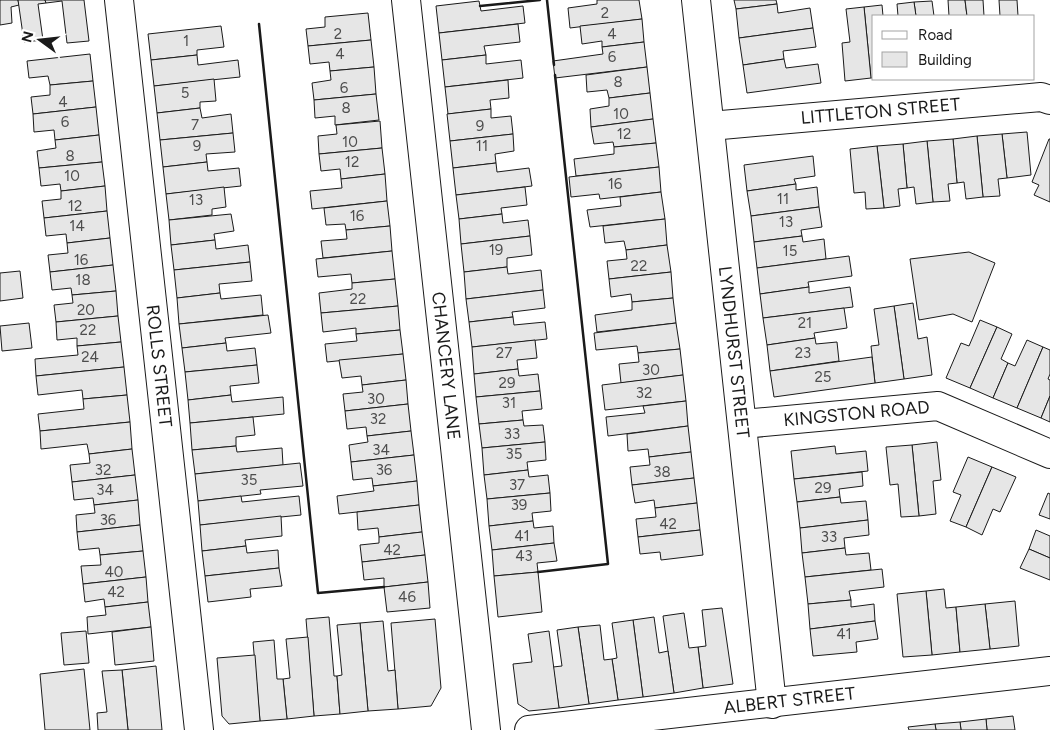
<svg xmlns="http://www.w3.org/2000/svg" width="1050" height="730" viewBox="0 0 1050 730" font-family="Figtree,sans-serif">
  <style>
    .building { fill: #e6e6e6; stroke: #1a1a1a }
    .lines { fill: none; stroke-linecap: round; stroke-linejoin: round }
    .minor-casing { stroke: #1a1a1a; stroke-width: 30 }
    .minor { stroke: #fff; stroke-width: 28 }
    .wall { stroke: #1a1a1a; stroke-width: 2.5 }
    .labels { text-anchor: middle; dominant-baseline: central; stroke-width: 4; stroke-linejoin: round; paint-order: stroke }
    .number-label { font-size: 15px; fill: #4d4d4d }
    .street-label { font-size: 18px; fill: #1a1a1a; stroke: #fff }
  </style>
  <rect width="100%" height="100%" fill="#fff"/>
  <!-- building -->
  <g class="building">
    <path d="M0,0H18L19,5L11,7L12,23L0,25Z"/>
    <path d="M18,0H45L46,3L38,4L43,40L24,42Z"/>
    <path d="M45,0H84L89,41L67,43L62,1L46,3Z"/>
    <path d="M597,0H639L642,19L570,28L568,8L597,4Z"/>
    <path d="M734,0H776L777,4L736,9Z"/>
    <path d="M948,0H965L967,16H949Z"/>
    <path d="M965,0H983L984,16H967Z"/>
    <path d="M999,0H1017L1018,16H1000Z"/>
    <path d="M479,1L481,11L523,6L525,23L439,33L436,6Z"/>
    <path d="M932,1L934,16H916L914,2Z"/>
    <path d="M914,2L916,16H898L897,4Z"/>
    <path d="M777,4L778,13L810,8L813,28L739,38L736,9Z"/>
    <path d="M882,5L883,16H874V78H871L864,7Z"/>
    <path d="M864,7L871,78L845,81L842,43L850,42L846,9Z"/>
    <path d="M368,13L371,40L308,46L306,29L325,27V17Z"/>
    <path d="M642,19L644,42L602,47V41L582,44L580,26Z"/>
    <path d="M518,24L520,42L484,46L486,55L442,60L439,33Z"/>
    <path d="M221,26L224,47L197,50V55L151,60L148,34Z"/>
    <path d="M813,28L816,47L783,51L784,59L743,65L739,38Z"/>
    <path d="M371,40L374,67L330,71L329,62L310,64L308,46Z"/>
    <path d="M644,42L647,67L555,78L553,61L603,54L602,47Z"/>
    <path d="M90,54L93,81L50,85L48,76L29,78L27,61Z"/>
    <path d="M197,55L198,65L238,60L240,77L154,86L151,60Z"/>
    <path d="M486,55V64L521,60L523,78L445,87L442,60Z"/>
    <path d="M784,59L786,68L818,64L821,83L747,93L743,65Z"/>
    <path d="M374,67L376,94L314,100L312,83L331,80L330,71Z"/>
    <path d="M647,67L650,93L609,98L607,90L587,92L586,75Z"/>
    <path d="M214,79L216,101L200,102V108L157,113L154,86Z"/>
    <path d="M508,80L509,98L490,100L491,109L448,114L445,87Z"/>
    <path d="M93,81L96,107L33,114L31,97L50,95V85Z"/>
    <path d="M650,93L653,119L591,127L590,109L609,106V98Z"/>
    <path d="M376,94L379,120L335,125V116L315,118L314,100Z"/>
    <path d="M96,107L99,135L55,140L54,130L34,132L33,114Z"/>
    <path d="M200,108L202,118L231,114L233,133L160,140L157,113Z"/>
    <path d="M491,109V118L511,116L513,134L450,141L447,114Z"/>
    <path d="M653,119L656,143L614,147L613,142L594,144L591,127Z"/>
    <path d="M380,121L382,148L319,154L318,136L337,134L336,125Z"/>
    <path d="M1027,132L1031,175L1007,178L1002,134Z"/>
    <path d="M233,133L235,152L206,154L207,162L163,167L160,140Z"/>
    <path d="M513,134L514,151L495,154L496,163L453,168L450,141Z"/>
    <path d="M1002,134L1007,178L998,179L1000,196L983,197L977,136Z"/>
    <path d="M99,135L102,162L39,168L37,151L56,148L55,140Z"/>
    <path d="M977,136L983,197L966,199L964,182L957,183L953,139Z"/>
    <path d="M953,139L957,183L948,184L950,201L933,202L927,141Z"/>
    <path d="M1049,139H1050V202L1034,195L1039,185L1032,182Z"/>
    <path d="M927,141L933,202L916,204L914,187L907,188L903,144Z"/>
    <path d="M656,143L659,167L576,176L574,159L614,154V147Z"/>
    <path d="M903,144L907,188L898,189L900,206L884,208L877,146Z"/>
    <path d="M877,146L884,208L866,209L865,192L854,193L850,149Z"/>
    <path d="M382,148L385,174L341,179L340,169L321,171L319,154Z"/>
    <path d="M813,156L815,176L794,179L796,184L747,191L744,165Z"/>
    <path d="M102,162L105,186L61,191L60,184L41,186L39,168Z"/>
    <path d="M207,162L208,171L239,168L241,186L166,194L163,167Z"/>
    <path d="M496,163L497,172L529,168L532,186L456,195L453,168Z"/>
    <path d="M659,167L661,192L600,199L599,194L571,197L569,177Z"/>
    <path d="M385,174L387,201L312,209L310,191L342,188L341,179Z"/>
    <path d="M796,184V190L817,187L819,207L751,216L747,191Z"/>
    <path d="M105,186L107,211L44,218L42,201L61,199V191Z"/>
    <path d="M224,187L226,207L212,209V215L169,220L166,194Z"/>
    <path d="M525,187L527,205L501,208L502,214L459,219L456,195Z"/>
    <path d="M661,192L665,219L590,227L587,210L621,206L620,197Z"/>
    <path d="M387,201L390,226L346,230L345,224L326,225L324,208Z"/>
    <path d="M819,207L822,227L801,230L802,236L754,242L751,216Z"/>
    <path d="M107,211L110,238L67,243L66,234L46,236L44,218Z"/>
    <path d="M231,214L234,231L214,234L215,240L171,245L169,220Z"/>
    <path d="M502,214L503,223L528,220L530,236L461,244L459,219Z"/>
    <path d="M665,219L667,245L626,250L624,241L605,243L603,226Z"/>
    <path d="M390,226L392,251L323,258L321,241L347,239L346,230Z"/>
    <path d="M530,236L532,255L507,258V267L464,272L461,244Z"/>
    <path d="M802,236L803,242L824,239L826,259L757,268L754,242Z"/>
    <path d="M110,238L113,265L50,272L48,255L68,253L67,243Z"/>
    <path d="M215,240L216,249L248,245L250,262L174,270L171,245Z"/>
    <path d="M667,245L671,272L609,279L607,261L627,259L626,250Z"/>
    <path d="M392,251L395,279L352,283L351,274L318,277L316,259Z"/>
    <path d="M969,252L995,263L972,322L953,314L919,320L910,259Z"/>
    <path d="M849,256L852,276L808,282L809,287L760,294L757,268Z"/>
    <path d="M250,262L252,281L219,284L220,293L177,298L174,270Z"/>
    <path d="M113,265L116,291L72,295L71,288L52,290L50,272Z"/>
    <path d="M507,267L508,274L541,270L543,290L466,299L464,272Z"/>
    <path d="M20,271L23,298L0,301V273Z"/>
    <path d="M671,272L673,298L632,302L631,294L611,297L609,279Z"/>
    <path d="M395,279L398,306L321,313L319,293L352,289V283Z"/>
    <path d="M809,287V293L850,287L853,307L763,318L760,294Z"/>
    <path d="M543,290L545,308L512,312L513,317L469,322L466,299Z"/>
    <path d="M116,291L118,316L56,322L54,305L73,303L72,295Z"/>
    <path d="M220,293L221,299L261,295L263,315L179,324L177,298Z"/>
    <path d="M673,298L676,323L597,332L595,315L632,310V302Z"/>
    <path d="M913,303L918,339L927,337L932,375L904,379L894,306Z"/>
    <path d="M398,306L400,330L356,334V328L323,332L321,313Z"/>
    <path d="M894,306L904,379L875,383L871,346L879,345L874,309Z"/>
    <path d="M844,308L847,328L814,333L815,338L767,345L763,318Z"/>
    <path d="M268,315L271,333L225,338L226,343L182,348L179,324Z"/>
    <path d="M118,316L121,342L77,346V338L57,340L56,322Z"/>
    <path d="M513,317L514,325L545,322L547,339L472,347L469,322Z"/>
    <path d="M980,320L997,327L970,388L946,378L961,343L969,346Z"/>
    <path d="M29,323L32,348L2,351L0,326Z"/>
    <path d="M676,323L680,349L638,353L637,346L596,350L594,333Z"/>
    <path d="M997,327L1012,334L1001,359L1008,363L993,398L970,388Z"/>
    <path d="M400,330L403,354L327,362L325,344L357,341L356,334Z"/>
    <path d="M815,338L816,344L837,342L839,361L770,371L767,345Z"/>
    <path d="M535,340L537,358L517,360L518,369L474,374L472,347Z"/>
    <path d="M1027,340L1043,347L1017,408L993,398L1008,363L1015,366Z"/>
    <path d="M121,342L124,367L36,376L35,359L78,355L77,346Z"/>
    <path d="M226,343L227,351L255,348L257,365L185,372L182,348Z"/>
    <path d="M1043,347L1050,350V374L1048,379L1050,380V396L1041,418L1017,408Z"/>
    <path d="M680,349L683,375L621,383L619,364L639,362L638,353Z"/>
    <path d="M403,354L406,380L362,385L361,376L342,378L339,360Z"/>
    <path d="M872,357L875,383L774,397L770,371Z"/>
    <path d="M257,365L259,383L230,386L231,395L188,400L185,372Z"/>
    <path d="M124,367L127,395L83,399L82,390L38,395L36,376Z"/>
    <path d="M518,369L519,376L538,374L540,391L476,397L474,374Z"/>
    <path d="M683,375L686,401L605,410L602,385Z"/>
    <path d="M406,380L408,404L345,411L343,394L363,392L362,385Z"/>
    <path d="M540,391L542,409L522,411L523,420L479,424L476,397Z"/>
    <path d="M127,395L130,422L40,431L38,414L84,409L83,399Z"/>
    <path d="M231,395L232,402L283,397L284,414L190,423L188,400Z"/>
    <path d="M1050,396V422L1041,418Z"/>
    <path d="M686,401L688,426L608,436L606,417L645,413L643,406Z"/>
    <path d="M408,404L411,431L367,436L366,427L347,429L345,411Z"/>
    <path d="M253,417L255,435L236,437V446L192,450L190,423Z"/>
    <path d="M523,420L524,426L543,425L545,442L482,448L479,424Z"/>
    <path d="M130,422L132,449L89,454L87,444L41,449L40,431Z"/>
    <path d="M688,426L691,452L649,457L648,449L628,451L627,434Z"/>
    <path d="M411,431L414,455L351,462L349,445L368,442L367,436Z"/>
    <path d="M545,442L546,460L527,462L528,470L484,475L482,448Z"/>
    <path d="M937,442L941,480L933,481L936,514L919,516L912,445Z"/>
    <path d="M912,445L919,516L901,517L898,484L890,485L886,447Z"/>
    <path d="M236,446L237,452L282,448L283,465L195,474L192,450Z"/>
    <path d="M835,446L836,454L866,451L868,471L794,479L791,451Z"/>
    <path d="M132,449L135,475L72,482L70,465L90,463L89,454Z"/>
    <path d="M691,452L694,478L632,485L630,467L650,465L649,457Z"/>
    <path d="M414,455L417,481L373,486L372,478L353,480L351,462Z"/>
    <path d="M968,457L992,467L966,527L950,521L961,495L953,492Z"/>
    <path d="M300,463L303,486L260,490L261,494L198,501L195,474Z"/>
    <path d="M992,467L1016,477L1000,512L993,509L982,535L966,527Z"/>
    <path d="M528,470L529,477L548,475L550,493L487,499L484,475Z"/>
    <path d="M862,472L863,486L839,489L840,497L797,502L794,479Z"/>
    <path d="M135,475L138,500L94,505L93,498L74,500L72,482Z"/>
    <path d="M694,478L697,503L655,508L654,500L635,503L632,485Z"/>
    <path d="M417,481L419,505L339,514L337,496L374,491L373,486Z"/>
    <path d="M550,493L551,511L532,513L533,521L489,526L487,499Z"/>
    <path d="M1048,493L1050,494V519L1039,515Z"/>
    <path d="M241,496L242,502L299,496L301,515L200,525L198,501Z"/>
    <path d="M840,497L841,503L866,501L868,520L800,528L797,502Z"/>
    <path d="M138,500L140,525L77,532L76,515L95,513L94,505Z"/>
    <path d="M697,503L700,530L638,537L636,519L656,517L655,508Z"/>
    <path d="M419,505L422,532L379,537L378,528L358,530L357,512Z"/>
    <path d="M281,516L282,536L245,540L246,546L202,551L200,525Z"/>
    <path d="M868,520L869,535L844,538L845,548L802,553L800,528Z"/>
    <path d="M533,521L534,528L553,526L554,543L492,550L489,526Z"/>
    <path d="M140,525L143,551L100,555L99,548L79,550L77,532Z"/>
    <path d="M700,530L703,555L661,560L660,552L640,554L638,537Z"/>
    <path d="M1036,530L1050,536V558L1029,549Z"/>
    <path d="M422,532L425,555L362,562L360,545L379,543V537Z"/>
    <path d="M554,543L557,561L537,563L538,572L494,576L492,550Z"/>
    <path d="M246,546L247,553L278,550L279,568L205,576L202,551Z"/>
    <path d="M845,548L846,555L869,553L871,570L805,577L802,553Z"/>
    <path d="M1029,549L1050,558V580L1020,568Z"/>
    <path d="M143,551L146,577L83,584L81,566L101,565L100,555Z"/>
    <path d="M425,555L428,582L384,587V578L364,580L362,562Z"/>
    <path d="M279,568L282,586L250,589L251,597L208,602L205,576Z"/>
    <path d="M882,569L884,587L849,591L851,600L808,604L805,577Z"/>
    <path d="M538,572L542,612L498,617L494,576Z"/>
    <path d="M146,577L148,602L105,607L104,599L85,602L83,584Z"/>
    <path d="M428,582L430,608L387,612L384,587Z"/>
    <path d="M944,589L946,608L956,607L960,652L932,655L926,591Z"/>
    <path d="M926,591L932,655L903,657L897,594Z"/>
    <path d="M851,600V607L874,604L875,621L810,629L808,604Z"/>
    <path d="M1015,601L1019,646L990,649L985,604Z"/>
    <path d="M148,602L151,627L88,634L87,617L106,615L105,607Z"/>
    <path d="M985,604L990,649L960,652L956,607Z"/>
    <path d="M722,608L733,684L703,688L698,647L706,646L702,610Z"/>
    <path d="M684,613L689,648L698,647L703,688L674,693L663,616Z"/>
    <path d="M329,617L334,676H337L340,714L314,716L306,619Z"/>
    <path d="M654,617L659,653L668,651L674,693L643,697L633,620Z"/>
    <path d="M435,619L441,688L431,706L398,709L391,623Z"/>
    <path d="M633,620L643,697L618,700L612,659L617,658L612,623Z"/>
    <path d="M383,621L388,671L395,670L398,709L368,711L360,623Z"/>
    <path d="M875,621L878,639L856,642L857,652L813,656L810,629Z"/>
    <path d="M360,623L368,711L340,714L337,676L342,675L337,625Z"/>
    <path d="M600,625L604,660L612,659L618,700L589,704L578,627Z"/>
    <path d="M151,627L154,661L115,665L112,632Z"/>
    <path d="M578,627L589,704L559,708L553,667L562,666L557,630Z"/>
    <path d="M86,631L89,663L64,665L61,633Z"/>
    <path d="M549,631L559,708L529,711L518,704L513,664L532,662L528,634Z"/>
    <path d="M308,637L314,716L287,719L283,679L290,678L286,639Z"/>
    <path d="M274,640L277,679H283L287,719L260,721L253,642Z"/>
    <path d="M255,655L260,721L229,724L222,716L217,658Z"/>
    <path d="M156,666L162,730H128L122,670Z"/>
    <path d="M84,669L90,730H45L40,674Z"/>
    <path d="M122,670L128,730H98L97,713L107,712L102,671Z"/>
    <path d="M1013,716L1015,730H987L986,719Z"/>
    <path d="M986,719L987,730H961L960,722Z"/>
    <path d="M960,722L961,730H936L935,724Z"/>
    <path d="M935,724L936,730H909L908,727Z"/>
  </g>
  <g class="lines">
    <!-- minor casing -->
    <g class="minor-casing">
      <g id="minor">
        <path id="s1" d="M119,0L199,730"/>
        <path id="s2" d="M406,0L486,730"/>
        <path id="s3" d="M696,0L772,704"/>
        <path id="s4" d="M710,126L1041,97L1050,100"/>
        <path id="s5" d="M743,424L938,406L1050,454"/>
        <path id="s6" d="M529,730L1050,671"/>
      </g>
    </g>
    <!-- minor -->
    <use href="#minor" class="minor"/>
    <!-- wall -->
    <g class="wall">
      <path d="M547,0L554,65"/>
      <path d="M480,6L540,0"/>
      <path d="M259,24L318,593L384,587"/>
      <path d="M538,572L608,564L555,75"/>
    </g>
  </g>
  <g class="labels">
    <!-- number labels -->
    <g class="number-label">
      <text x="605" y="13">2</text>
      <text x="338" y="34">2</text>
      <text x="612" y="34">4</text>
      <text x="186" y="41">1</text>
      <text x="340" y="54">4</text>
      <text x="612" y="57">6</text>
      <text x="618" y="82">8</text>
      <text x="344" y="88">6</text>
      <text x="185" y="93">5</text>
      <text x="63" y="102">4</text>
      <text x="346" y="108">8</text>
      <text x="621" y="114">10</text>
      <text x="65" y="122">6</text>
      <text x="195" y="125">7</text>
      <text x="480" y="126">9</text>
      <text x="624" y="134">12</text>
      <text x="350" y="142">10</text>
      <text x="197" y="146">9</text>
      <text x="482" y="146">11</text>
      <text x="70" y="156">8</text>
      <text x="352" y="162">12</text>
      <text x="72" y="176">10</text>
      <text x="615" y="184">16</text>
      <text x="783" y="199">11</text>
      <text x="196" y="200">13</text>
      <text x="75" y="206">12</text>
      <text x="357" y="216">16</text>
      <text x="786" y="222">13</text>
      <text x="77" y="226">14</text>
      <text x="496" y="250">19</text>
      <text x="790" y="251">15</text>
      <text x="81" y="260">16</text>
      <text x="639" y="266">22</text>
      <text x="83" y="280">18</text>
      <text x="358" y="299">22</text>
      <text x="86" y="310">20</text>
      <text x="805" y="323">21</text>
      <text x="88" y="330">22</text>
      <text x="504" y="353">27</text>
      <text x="803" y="353">23</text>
      <text x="90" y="357">24</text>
      <text x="651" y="370">30</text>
      <text x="823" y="377">25</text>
      <text x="507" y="383">29</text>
      <text x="644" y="393">32</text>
      <text x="376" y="399">30</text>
      <text x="509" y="403">31</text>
      <text x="378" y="419">32</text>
      <text x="512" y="434">33</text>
      <text x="381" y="450">34</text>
      <text x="514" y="454">35</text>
      <text x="103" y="470">32</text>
      <text x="384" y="470">36</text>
      <text x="662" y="472">38</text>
      <text x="249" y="480">35</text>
      <text x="517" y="485">37</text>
      <text x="823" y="488">29</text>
      <text x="105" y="490">34</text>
      <text x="519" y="505">39</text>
      <text x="108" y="520">36</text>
      <text x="668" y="524">42</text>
      <text x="522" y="536">41</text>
      <text x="829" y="537">33</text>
      <text x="392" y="550">42</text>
      <text x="524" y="556">43</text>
      <text x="114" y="572">40</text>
      <text x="116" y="592">42</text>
      <text x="407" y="597">46</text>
      <text x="844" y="634">41</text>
    </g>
    <!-- street labels -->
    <g class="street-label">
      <text stroke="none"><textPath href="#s4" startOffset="171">LITTLETON STREET</textPath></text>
      <text stroke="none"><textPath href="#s3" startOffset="354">LYNDHURST STREET</textPath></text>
      <text stroke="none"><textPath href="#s1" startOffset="368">ROLLS STREET</textPath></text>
      <text stroke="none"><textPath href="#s2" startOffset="368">CHANCERY LANE</textPath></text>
      <text stroke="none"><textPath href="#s5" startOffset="114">KINGSTON ROAD</textPath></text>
      <text stroke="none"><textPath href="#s6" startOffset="262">ALBERT STREET</textPath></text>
    </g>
  </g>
  <!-- legend -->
  <rect x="872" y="15" width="162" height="65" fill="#ffffff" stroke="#a3a3a3"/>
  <rect x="882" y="31" width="25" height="8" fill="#ffffff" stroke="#a3a3a3"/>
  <text x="918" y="40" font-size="15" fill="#1a1a1a">Road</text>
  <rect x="882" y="52" width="25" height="15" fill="#e6e6e6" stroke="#a3a3a3"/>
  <text x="918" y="65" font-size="15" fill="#1a1a1a">Building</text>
  <!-- north arrow -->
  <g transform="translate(40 40) rotate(285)" stroke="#ffffff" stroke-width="4" paint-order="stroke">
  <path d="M0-4L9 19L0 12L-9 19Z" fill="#1a1a1a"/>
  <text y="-8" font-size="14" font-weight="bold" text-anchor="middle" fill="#1a1a1a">N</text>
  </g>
</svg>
